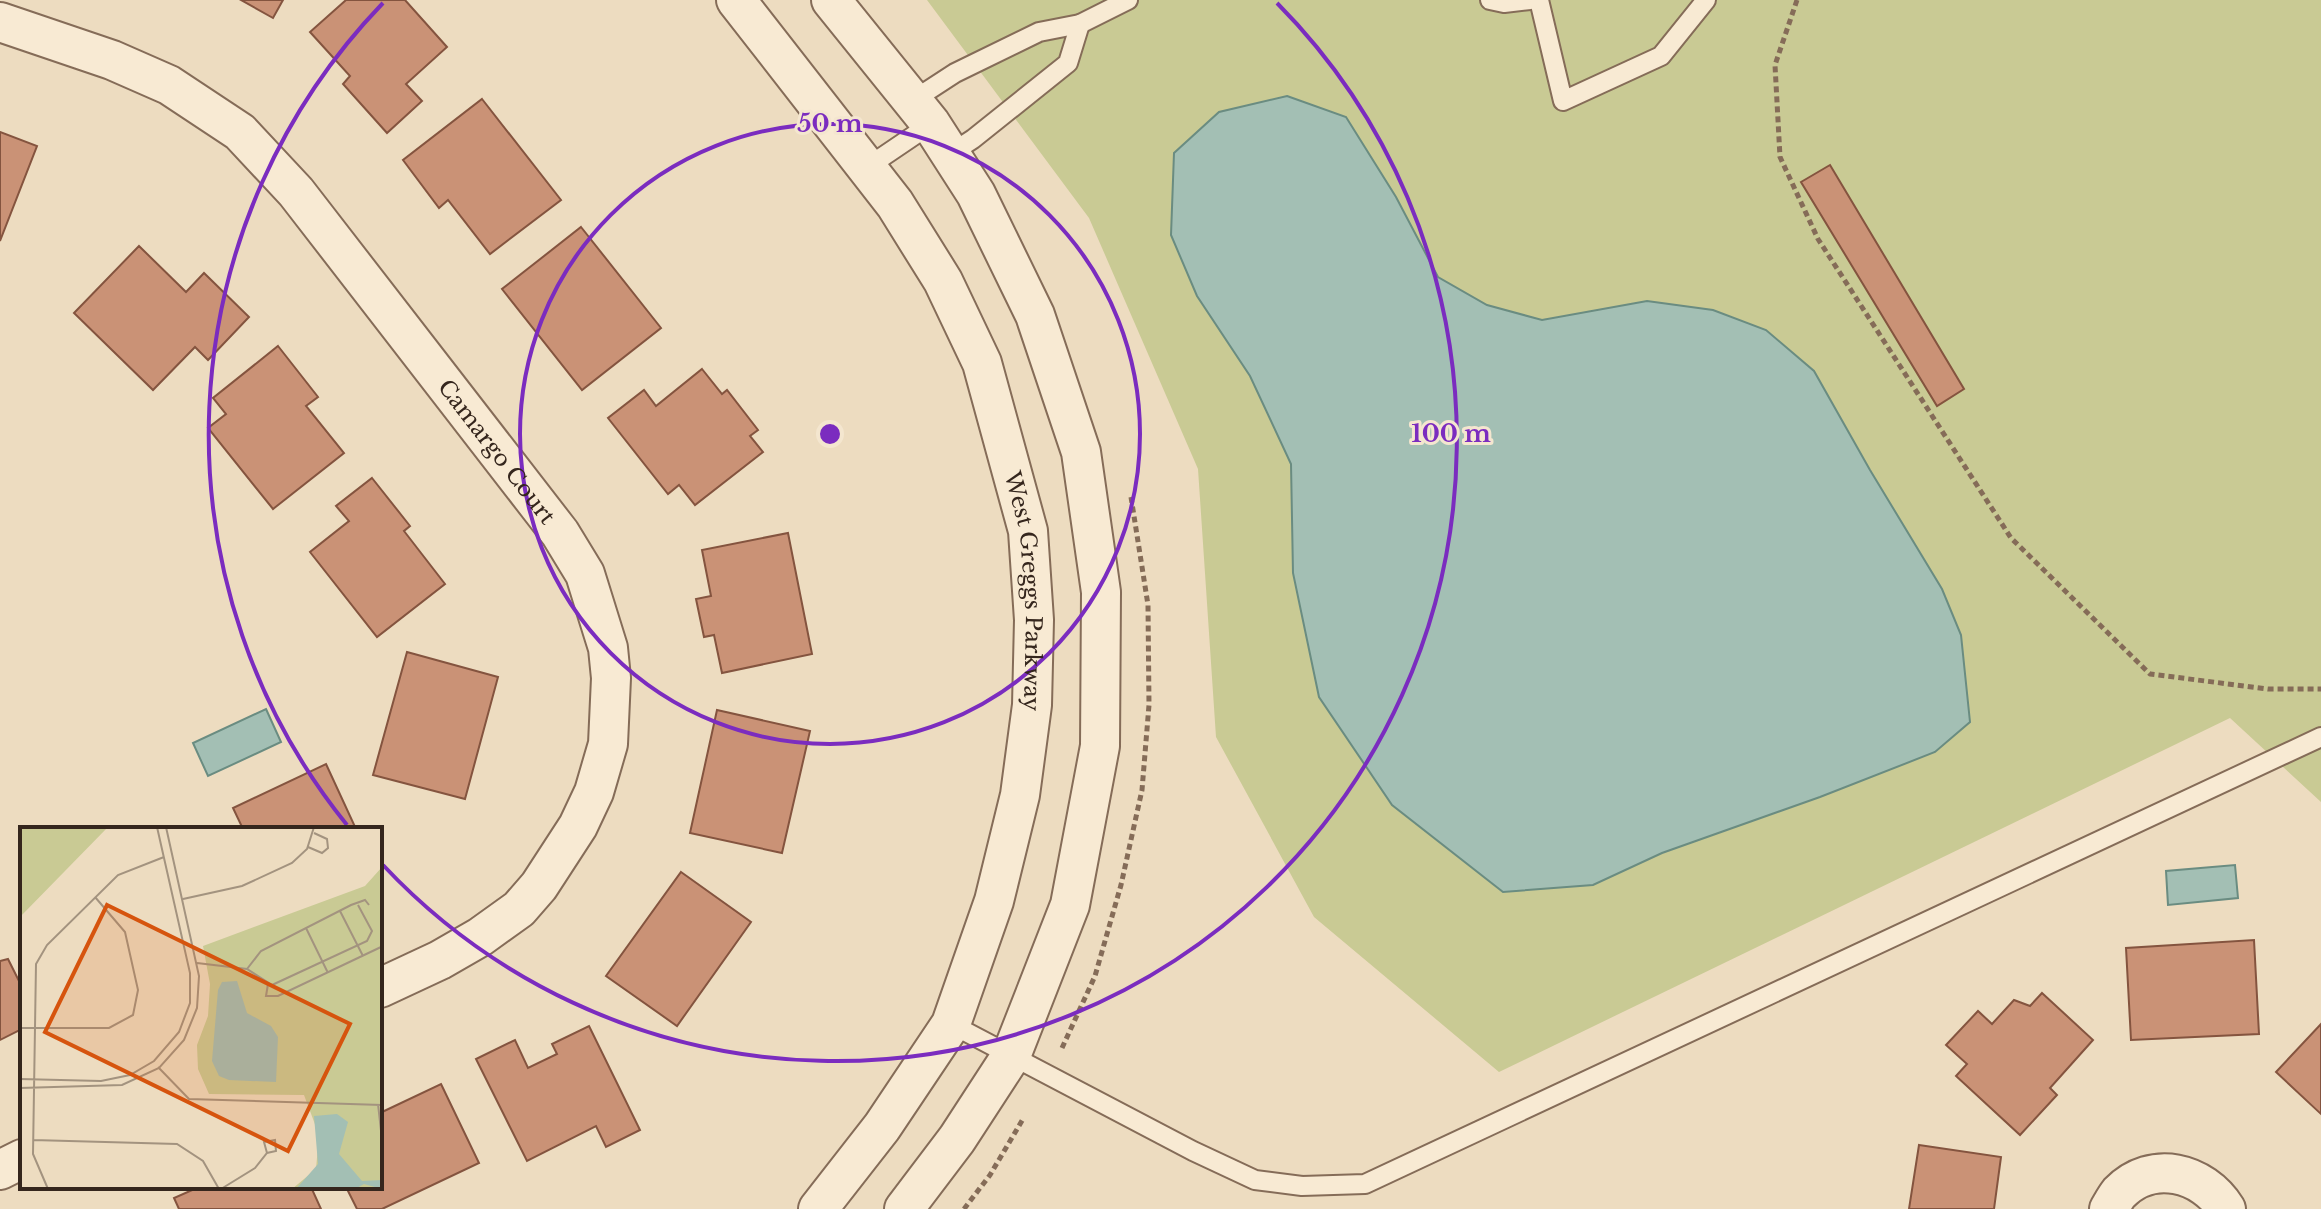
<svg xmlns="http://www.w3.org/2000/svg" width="2321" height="1209" viewBox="0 0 2321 1209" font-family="'Libre Baskerville',serif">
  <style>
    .green { fill: #c9ca94 }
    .water { fill: #a3bfb4; stroke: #6a8c81; stroke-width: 2 }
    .building { fill: #ca9276; stroke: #84543f; stroke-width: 2 }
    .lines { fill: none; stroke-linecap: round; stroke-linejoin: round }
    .lane-casing { stroke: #856c58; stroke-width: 22 }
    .street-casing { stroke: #856c58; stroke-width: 42 }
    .path { stroke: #856c58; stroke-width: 5; stroke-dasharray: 6 4; stroke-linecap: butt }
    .lane { stroke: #f8ead3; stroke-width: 18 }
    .street { stroke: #f8ead3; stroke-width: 38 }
    .ring { fill: none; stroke: #7b2cbf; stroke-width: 4 }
    .labels { text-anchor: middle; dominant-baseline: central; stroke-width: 6; stroke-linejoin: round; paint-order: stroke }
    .street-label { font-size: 22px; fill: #35261d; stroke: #f4e6cf }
    .inset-road { fill: none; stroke: #a3937f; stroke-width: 2 }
    .view { fill: #d6540e; fill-opacity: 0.15; stroke: #d6540e; stroke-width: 4 }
    .inset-edge { fill: none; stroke: #35261d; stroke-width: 4 }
    .centre { fill: #7b2cbf; stroke: #f4e6cf; stroke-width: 4 }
    .ring-label { font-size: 24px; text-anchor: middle; font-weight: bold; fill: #7b2cbf; stroke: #f4e6cf; stroke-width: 6; stroke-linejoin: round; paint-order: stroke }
  </style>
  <rect width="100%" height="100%" fill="#eddcc0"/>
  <!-- green -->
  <path class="green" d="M927,0H2321V802L2230,718L1499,1072L1314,917L1216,737L1198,469L1089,218Z"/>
  <!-- water -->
  <g class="water">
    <path d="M1287,96L1346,117L1396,197L1438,277L1487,305L1542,320L1647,301L1713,310L1766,330L1814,371L1870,470L1942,589L1961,635L1970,722L1935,752L1820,797L1662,853L1593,885L1503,892L1392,805L1319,697L1293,573L1291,464L1250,376L1197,296L1171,235L1174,153L1219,112Z"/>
    <path d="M266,709L281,742L208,776L193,743Z"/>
    <path d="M2235,865L2238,898L2168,905L2166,871Z"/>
  </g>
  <!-- building -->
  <g class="building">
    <path d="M241,0H283L273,18Z"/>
    <path d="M346,0H405L447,47L406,84L422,101L387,133L343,84L350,76L310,32Z"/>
    <path d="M482,99L561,200L490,254L448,200L439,208L403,160Z"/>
    <path d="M0,132L37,146L0,241Z"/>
    <path d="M1830,165L1964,389L1937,406L1801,182Z"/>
    <path d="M581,227L661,328L582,390L502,289Z"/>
    <path d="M139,246L186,292L204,273L249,317L208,360L195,347L153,390L74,313Z"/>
    <path d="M278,346L318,397L306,406L344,453L273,509L208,428L226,414L213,398Z"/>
    <path d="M702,369L722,394L727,390L758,430L750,436L763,452L695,505L679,485L668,494L608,418L644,390L656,406Z"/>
    <path d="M372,478L410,526L404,531L445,584L377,637L310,552L349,521L336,506Z"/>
    <path d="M788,533L812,654L722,673L714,635L704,637L696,599L711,596L702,550Z"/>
    <path d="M407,652L498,677L465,799L373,775Z"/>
    <path d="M717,710L810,731L782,853L690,833Z"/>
    <path d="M326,764L356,829H243L233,808Z"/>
    <path d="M681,872L751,922L677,1026L606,976Z"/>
    <path d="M2254,940L2259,1034L2131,1040L2126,948Z"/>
    <path d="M8,959L22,987V1005L20,1006L22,1011V1029L0,1040V961Z"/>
    <path d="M2042,993L2093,1040L2050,1088L2057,1095L2020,1135L1956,1076L1967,1064L1946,1045L1978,1011L1992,1024L2014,1000L2030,1006Z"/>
    <path d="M2321,1024V1114L2276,1072Z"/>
    <path d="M589,1026L640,1130L606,1147L596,1126L527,1161L476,1059L515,1040L528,1068L557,1054L552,1044Z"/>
    <path d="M441,1084L479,1163L382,1209H357L346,1187H380V1113Z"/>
    <path d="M1919,1145L2001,1157L1994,1209H1909Z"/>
    <path d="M199,1187H311L321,1209H179L174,1198Z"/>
  </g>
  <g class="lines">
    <!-- lane casing -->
    <g class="lane-casing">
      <g id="lane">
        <path d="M1490,0L1504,3L1530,0"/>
        <path d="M1539,0L1563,101L1661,56L1706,0"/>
        <path d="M912,101L955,73L1039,32L1080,24L1128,0"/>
        <path d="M950,154L973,139L1068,63L1080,24"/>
        <path d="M866,168L931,124"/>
        <path d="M951,1024L1193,1151L1255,1180L1302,1186L1365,1184L2321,737"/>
      </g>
    </g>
    <!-- street casing -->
    <g class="street-casing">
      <g id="street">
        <path id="s1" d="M736,0L895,204L943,281L982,363L1028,531L1034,620L1032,705L1020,795L994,901L951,1024L882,1127L818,1209"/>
        <path d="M831,0L931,124L976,194L1035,315L1081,452L1101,592L1100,746L1070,905L1011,1056L957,1139L904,1209"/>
        <path id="s2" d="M0,22L112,60L169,85L240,132L296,192L560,533L585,574L608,648L611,678L608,744L594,792L578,826L539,886L519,909L480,937L440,960L380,988"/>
        <path d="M0,1170L22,1159"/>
        <path d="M2109,1209C2112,1204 2115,1198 2119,1193C2152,1159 2203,1172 2226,1209"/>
      </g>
    </g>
    <!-- path -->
    <g class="path">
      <path d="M1797,0L1775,65L1780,157L1818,239L2011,538L2150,674L2268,689H2321"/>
      <path d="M1062,1048L1095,976L1121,885L1142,790L1149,705L1148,605L1131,497"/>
      <path d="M964,1209L990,1175L1023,1119"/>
    </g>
    <!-- lane -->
    <use href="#lane" class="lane"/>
    <!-- street -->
    <use href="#street" class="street"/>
  </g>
  <!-- distance rings -->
  <g class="ring">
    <circle cx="830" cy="434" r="310"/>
    <path d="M347 825A621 621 0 0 1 383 3M1277 3A621 621 0 1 1 383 865"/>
  </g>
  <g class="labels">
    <!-- street labels -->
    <g class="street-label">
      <text stroke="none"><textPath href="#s2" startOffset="676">Camargo Court</textPath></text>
      <text stroke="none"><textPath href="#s1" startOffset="674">West Greggs Parkway</textPath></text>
    </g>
  </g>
  <!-- overview -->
  <g transform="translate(20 827)">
    <rect width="362" height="362" fill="#eddcc0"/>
    <path d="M0,0H88L0,90ZM362,40V362H272L296,342L299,308L284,268L189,267L178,242L177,218L188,189L190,157L183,119L345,59Z" fill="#c9ca94"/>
    <path d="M217,154L227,186L251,199L258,210L256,255L209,253L199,249L192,234L198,163L202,155ZM317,287L328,295L319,327L342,354L362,353V362L344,357L335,362H276L298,337L294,289Z" fill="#a3bfb4"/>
    <path class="inset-road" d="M288,20L302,26L308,21L307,12L294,6M163,72L222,59L272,36L287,22L294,0M320,84L343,129M286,101L308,146M177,136L227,142L252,158L347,114L352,104L338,78M227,142L241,124L331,78L345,73L349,78M248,157L246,169H258L361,120M0,201H89L113,188L118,163L105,105L75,70M138,240L169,272L362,278M0,252L81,254L110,248L134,234L159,205L170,176V146L137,0M0,261L102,258L139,241L164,213L177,181L179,149L146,0M358,277L362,313M13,313L157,317L183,334L199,362M28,362L13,327L16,137L27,118L98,48L144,30M201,362L235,341L247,326L256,324L255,313L244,315L247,326"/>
    <path class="view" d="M87,78L330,197L268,324L25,205Z"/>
    <rect width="362" height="362" class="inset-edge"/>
  </g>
  <circle cx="830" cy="434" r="12" class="centre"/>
  <g class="ring-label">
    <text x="830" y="132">50 m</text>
    <text x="1451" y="442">100 m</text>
  </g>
</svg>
